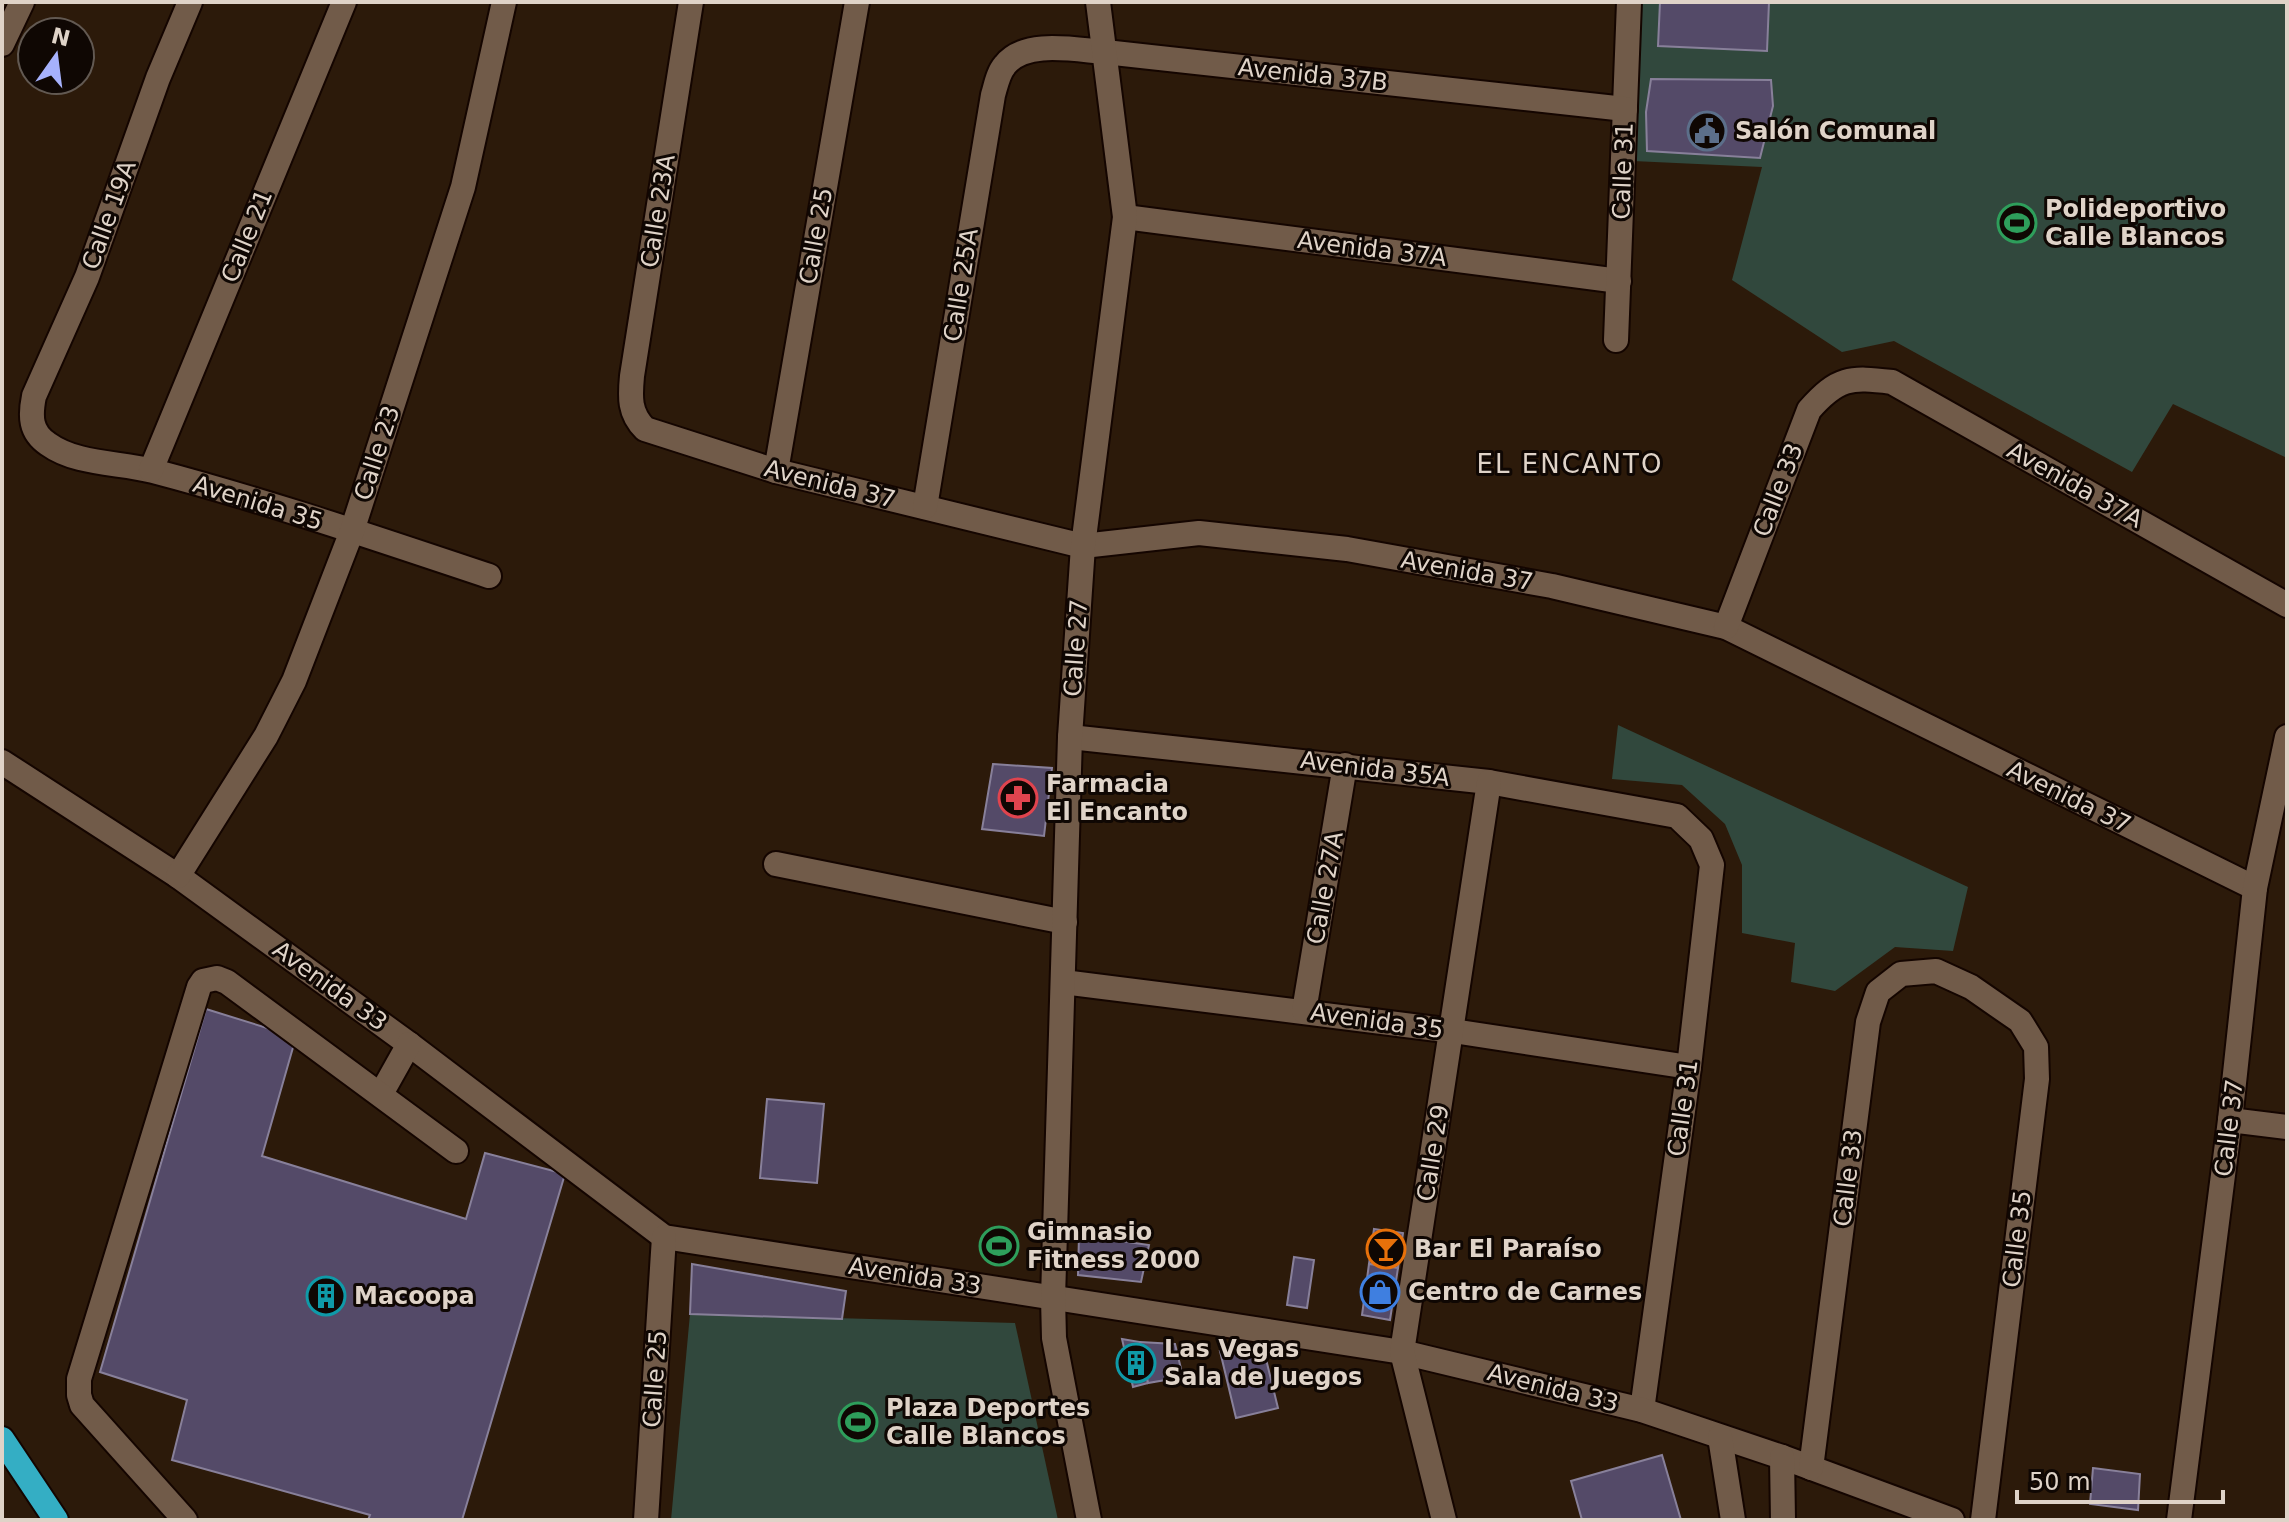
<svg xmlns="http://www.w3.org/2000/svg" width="2289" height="1522" viewBox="0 0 2289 1522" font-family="'DejaVu Sans',sans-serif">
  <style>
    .green { fill: #31483d }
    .building { fill: #544a68; stroke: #88809a; stroke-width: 2 }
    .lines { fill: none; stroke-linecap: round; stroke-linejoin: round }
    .minor-casing { stroke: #140500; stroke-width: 28 }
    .highway-casing { stroke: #140500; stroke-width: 28 }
    .minor { stroke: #715b49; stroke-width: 24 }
    .highway { stroke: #34aec4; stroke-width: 24 }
    .labels { text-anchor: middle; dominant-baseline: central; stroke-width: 6; stroke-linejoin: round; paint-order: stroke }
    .street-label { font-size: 24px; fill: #dfd3c8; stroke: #0f0703 }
    .poi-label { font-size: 24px; font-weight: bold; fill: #dfd3c8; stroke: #0f0703; text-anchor: start }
    .neighbourhood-label { font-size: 26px; letter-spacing: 2px; fill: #dfd3c8; stroke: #0f0703 }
  </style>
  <rect width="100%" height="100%" fill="#2c1a0a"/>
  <!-- green -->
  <g class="green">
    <path d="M1641,2H1660L1767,51L1769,2H2287V458L2173,404L2132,472L1894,341L1842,352L1732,280L1762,167L1633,161Z"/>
    <path d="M1618,725L1968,887L1953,951L1895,947L1835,991L1791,982L1795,943L1742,933V865L1725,824L1682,785L1612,779Z"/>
    <path d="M690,1314L1015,1323L1058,1520H671Z"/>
  </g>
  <!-- building -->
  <g class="building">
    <path d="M1660,2H1769L1767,51L1658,46Z"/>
    <path d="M1651,79L1771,80L1773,106L1760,158L1647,151L1646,112Z"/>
    <path d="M993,764L1052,768L1044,836L982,829Z"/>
    <path d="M206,1009L296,1037L262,1156L466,1219L485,1153L565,1174L462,1520H368L370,1515L172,1460L187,1400L100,1372Z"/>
    <path d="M767,1099L824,1104L817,1183L760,1178Z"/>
    <path d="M1374,1229L1403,1233L1398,1268L1369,1264Z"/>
    <path d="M1079,1235L1149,1245L1141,1282L1078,1275Z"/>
    <path d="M1294,1257L1314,1260L1307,1308L1287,1305Z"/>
    <path d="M692,1264L846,1291L842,1319L690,1314Z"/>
    <path d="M1369,1264L1398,1268L1390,1320L1362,1315Z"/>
    <path d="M1122,1339L1140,1342L1148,1383L1133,1387Z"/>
    <path d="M1140,1342L1175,1344L1183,1377L1148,1383Z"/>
    <path d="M1220,1351L1265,1355L1278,1408L1236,1418Z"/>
    <path d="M1662,1455L1681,1520H1582L1571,1481Z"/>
    <path d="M2093,1468L2140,1474L2138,1510L2090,1504Z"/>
  </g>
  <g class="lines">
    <!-- minor casing -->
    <g class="minor-casing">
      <g id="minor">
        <path d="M190,2L158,78L87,277L34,396C30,416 30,432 48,444C77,465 120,462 153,471C267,501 378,539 489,576"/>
        <path d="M691,2L632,376C630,397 629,413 645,429L776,471L1083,546L1199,533L1347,549L1552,586L1726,627L2255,888"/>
        <path d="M2,44L22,2"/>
        <path d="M1125,217L1619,281"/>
        <path d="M1616,340L1629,2"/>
        <path d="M151,470L344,2"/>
        <path d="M776,471L857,2"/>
        <path d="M925,507L993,95C996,85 998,73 1005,65C1025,39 1076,50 1105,52L1625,109"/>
        <path d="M1726,627L1809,410C1838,377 1850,377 1892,382L2287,605"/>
        <path d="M1070,737L1489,782L1677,816L1701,839L1712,865L1689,1067L1642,1410"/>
        <path d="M2,762L178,876L409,1044L664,1237L1402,1352L1642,1410L1782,1457L1952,1520"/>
        <path d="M776,864L1065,922"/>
        <path d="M178,876L266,736L294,681L352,531L463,187L504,2"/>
        <path d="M1063,982L1453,1031L1689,1067"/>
        <path d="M1304,1011L1345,765"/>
        <path d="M381,1094L409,1044"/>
        <path d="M2230,1120L2287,1127"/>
        <path d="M1720,1437L1733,1520"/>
        <path d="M1782,1457L1783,1520"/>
        <path d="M1811,1468L1868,1022L1878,992L1901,974L1936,971L1971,987L2020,1021L2036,1047L2037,1079L1983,1520"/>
        <path d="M185,1520L82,1405L79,1395V1379L199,987L203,981L217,978L227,982L456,1151"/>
        <path d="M646,1520L664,1237"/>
        <path d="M1089,1520L1054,1338L1053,1298L1070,737L1083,546L1125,217L1098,2"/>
        <path d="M1444,1520L1402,1352L1489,782"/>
        <path d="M2179,1520L2230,1120L2255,888L2287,737"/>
      </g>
    </g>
    <!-- highway casing -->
    <g class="highway-casing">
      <path id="highway" d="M2,1439L56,1520"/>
    </g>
    <!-- minor -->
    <use href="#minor" class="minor"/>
    <!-- highway -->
    <use href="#highway" class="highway"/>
  </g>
  <!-- icons -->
  <defs>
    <g id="civic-ring" transform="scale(2)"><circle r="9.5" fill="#0f0703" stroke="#5c6f8a" stroke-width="1.5"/><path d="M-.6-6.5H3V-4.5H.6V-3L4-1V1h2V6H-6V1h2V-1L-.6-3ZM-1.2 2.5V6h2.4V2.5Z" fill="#5c6f8a"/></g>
    <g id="stadium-ring" transform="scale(2)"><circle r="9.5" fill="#0f0703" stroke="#2e9e5b" stroke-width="1.5"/><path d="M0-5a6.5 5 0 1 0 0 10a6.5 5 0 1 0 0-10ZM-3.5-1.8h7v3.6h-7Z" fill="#2e9e5b"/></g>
    <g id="pharmacy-ring" transform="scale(2)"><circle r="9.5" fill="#0f0703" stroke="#e0444e" stroke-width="1.5"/><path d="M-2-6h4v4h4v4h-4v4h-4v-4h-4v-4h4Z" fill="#e0444e"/></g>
    <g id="bar-ring" transform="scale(2)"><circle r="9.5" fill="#0f0703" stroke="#e8710a" stroke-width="1.5"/><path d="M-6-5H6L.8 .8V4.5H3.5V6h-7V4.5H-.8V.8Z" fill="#e8710a"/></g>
    <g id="shop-ring" transform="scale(2)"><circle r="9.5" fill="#0f0703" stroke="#3f7fe0" stroke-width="1.5"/><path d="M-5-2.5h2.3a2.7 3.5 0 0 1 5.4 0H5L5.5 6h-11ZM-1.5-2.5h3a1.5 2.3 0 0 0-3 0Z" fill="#3f7fe0"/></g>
    <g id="building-ring" transform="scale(2)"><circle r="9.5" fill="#0f0703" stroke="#0f9aa8" stroke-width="1.5"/><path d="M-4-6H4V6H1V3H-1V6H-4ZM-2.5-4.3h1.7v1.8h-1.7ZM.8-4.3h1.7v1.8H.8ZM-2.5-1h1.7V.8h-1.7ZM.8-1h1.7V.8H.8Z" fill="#0f9aa8"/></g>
  </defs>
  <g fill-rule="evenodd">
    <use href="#civic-ring" x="1707" y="131"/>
    <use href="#stadium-ring" x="2017" y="223"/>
    <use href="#pharmacy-ring" x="1018" y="798"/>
    <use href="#stadium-ring" x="999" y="1246"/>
    <use href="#bar-ring" x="1386" y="1249"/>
    <use href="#shop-ring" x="1380" y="1292"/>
    <use href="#building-ring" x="326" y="1296"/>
    <use href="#building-ring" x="1136" y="1363"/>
    <use href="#stadium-ring" x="858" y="1422"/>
  </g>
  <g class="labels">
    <!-- street labels -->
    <g class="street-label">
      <text transform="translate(1313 75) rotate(6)">Avenida 37B</text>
      <text transform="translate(1623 171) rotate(-88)">Calle 31</text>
      <text transform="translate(658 211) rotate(-81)">Calle 23A</text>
      <text transform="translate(109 215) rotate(-70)">Calle 19A</text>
      <text transform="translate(247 236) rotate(-68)">Calle 21</text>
      <text transform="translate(816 236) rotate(-80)">Calle 25</text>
      <text transform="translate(1372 249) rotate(7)">Avenida 37A</text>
      <text transform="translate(961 285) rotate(-81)">Calle 25A</text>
      <text transform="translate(377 453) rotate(-72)">Calle 23</text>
      <text transform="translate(830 484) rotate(14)">Avenida 37</text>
      <text transform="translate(2075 485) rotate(29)">Avenida 37A</text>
      <text transform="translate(1778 490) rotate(-69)">Calle 33</text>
      <text transform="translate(258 503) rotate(17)">Avenida 35</text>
      <text transform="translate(1467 571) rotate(10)">Avenida 37</text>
      <text transform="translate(1076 648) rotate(-86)">Calle 27</text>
      <text transform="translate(1375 769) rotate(7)">Avenida 35A</text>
      <text transform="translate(2069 797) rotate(26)">Avenida 37</text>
      <text transform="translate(1325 888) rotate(-80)">Calle 27A</text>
      <text transform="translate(330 986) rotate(36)">Avenida 33</text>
      <text transform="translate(1377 1021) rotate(8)">Avenida 35</text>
      <text transform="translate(1683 1108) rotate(-82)">Calle 31</text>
      <text transform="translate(2229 1128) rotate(-83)">Calle 37</text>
      <text transform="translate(1433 1153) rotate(-81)">Calle 29</text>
      <text transform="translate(1848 1178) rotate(-83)">Calle 33</text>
      <text transform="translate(2017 1239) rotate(-83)">Calle 35</text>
      <text transform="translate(915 1276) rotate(9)">Avenida 33</text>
      <text transform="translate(655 1379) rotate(-86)">Calle 25</text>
      <text transform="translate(1553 1388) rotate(14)">Avenida 33</text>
    </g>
    <!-- poi labels -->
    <g class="poi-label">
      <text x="1735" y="131">Salón Comunal</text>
      <text x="2045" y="209">Polideportivo<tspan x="2045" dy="28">Calle Blancos</tspan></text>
      <text x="1046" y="784">Farmacia<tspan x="1046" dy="28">El Encanto</tspan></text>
      <text x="1027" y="1232">Gimnasio<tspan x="1027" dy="28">Fitness 2000</tspan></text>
      <text x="1414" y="1249">Bar El Paraíso</text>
      <text x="1408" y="1292">Centro de Carnes</text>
      <text x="354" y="1296">Macoopa</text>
      <text x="1164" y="1349">Las Vegas<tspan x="1164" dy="28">Sala de Juegos</tspan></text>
      <text x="886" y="1408">Plaza Deportes<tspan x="886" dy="28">Calle Blancos</tspan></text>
    </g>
    <!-- neighbourhood labels -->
    <g class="neighbourhood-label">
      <text x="1570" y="464">EL ENCANTO</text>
    </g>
  </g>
  <!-- border -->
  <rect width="2289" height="1522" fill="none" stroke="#dfd3c8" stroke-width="8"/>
  <!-- north arrow -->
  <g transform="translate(56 56) rotate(14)"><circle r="38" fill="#0f0703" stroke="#625952" stroke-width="2"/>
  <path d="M0-6L14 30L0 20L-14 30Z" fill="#a6b1fc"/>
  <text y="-12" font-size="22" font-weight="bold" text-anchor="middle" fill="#dfd3c8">N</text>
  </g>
  <!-- scale -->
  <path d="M2017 1490v12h206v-12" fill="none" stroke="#dfd3c8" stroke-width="4"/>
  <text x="2029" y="1490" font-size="24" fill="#dfd3c8" stroke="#0f0703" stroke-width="6" paint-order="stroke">50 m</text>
</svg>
